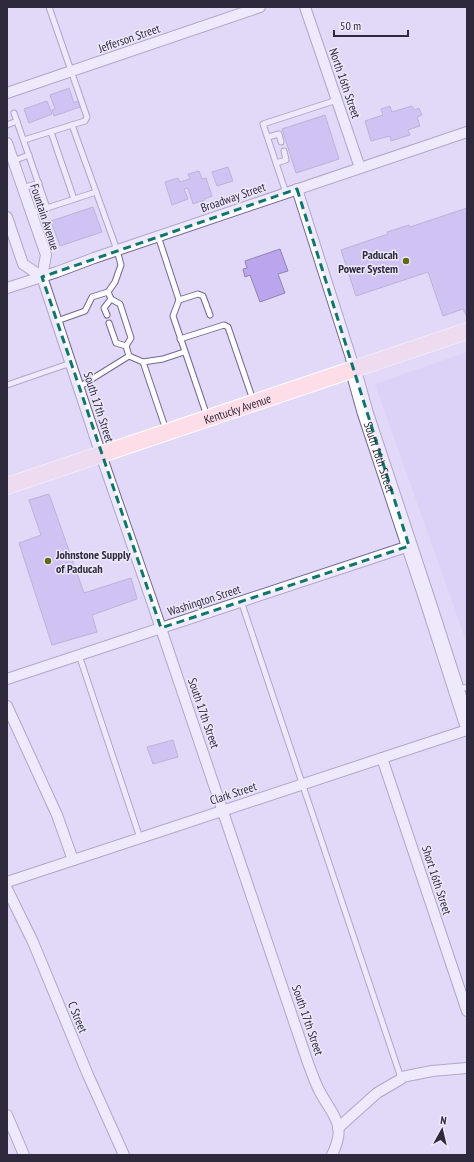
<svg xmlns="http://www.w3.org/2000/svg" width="474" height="1162" viewBox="0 0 474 1162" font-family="'PT Sans Narrow',sans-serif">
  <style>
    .built { fill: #d6c9f7 }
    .building { fill: #bba6ed; stroke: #9083b2 }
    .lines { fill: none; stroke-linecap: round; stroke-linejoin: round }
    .lane-casing { stroke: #746794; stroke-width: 7 }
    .street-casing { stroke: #746794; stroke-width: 12 }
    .secondary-casing { stroke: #746794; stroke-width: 17 }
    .primary-casing { stroke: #fff; stroke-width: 18 }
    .lane { stroke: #fff; stroke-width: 5 }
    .street { stroke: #fff; stroke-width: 10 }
    .secondary { stroke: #fff; stroke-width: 15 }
    .primary { stroke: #fddde7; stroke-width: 16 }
    .marked { fill: none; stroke: #0f766e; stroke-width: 3; stroke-dasharray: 8 5; stroke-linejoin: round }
    .poi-dot { fill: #5f6a11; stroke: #ede8fc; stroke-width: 1.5 }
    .labels { text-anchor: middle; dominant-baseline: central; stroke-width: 3; stroke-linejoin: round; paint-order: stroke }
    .street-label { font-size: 12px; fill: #2e293c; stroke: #ede8fc }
    .poi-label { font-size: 12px; font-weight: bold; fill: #2e293c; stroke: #ede8fc; text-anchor: end }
  </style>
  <rect width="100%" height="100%" fill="#e1d9f7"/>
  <!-- built -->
  <path class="built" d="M467,352V644L375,384Z"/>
  <!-- building -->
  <g class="building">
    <path d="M69,88L74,103L78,101L80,107L54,116L52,110L55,109L50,95Z"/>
    <path d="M47,101L52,114L29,123L24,109Z"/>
    <path d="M390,106L392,112L412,106L415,110L419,108L422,115L417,117L420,126L408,130L410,135L391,141L390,136L371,141L365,121L383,115L381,109Z"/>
    <path d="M325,115L339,159L296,173L282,129Z"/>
    <path d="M228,167L233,181L217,186L212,172Z"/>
    <path d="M199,171L202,179L206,178L212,196L204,199L205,200L193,204L188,188L184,189L188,199L172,205L165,182L178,178L180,182L190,179L188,174Z"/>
    <path d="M93,207L102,232L60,246L51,221Z"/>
    <path d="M467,208V315H466L463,309L443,316L428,272L356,296L341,250L388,234L387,232L409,225L410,227Z"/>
    <path d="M280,249L288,271L278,274L285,293L260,302L250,275L245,277L243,269L247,268L245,261Z"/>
    <path d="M49,494L84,593L131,578L137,599L92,615L97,632L52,645L19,543L41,535L29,500Z"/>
    <path d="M173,740L178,757L153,764L147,747Z"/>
  </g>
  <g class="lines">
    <!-- lane casing -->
    <g class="lane-casing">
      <g id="lane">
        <path d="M49,7L87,117L85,121L72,125"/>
        <path d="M14,113L47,208L96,192"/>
        <path d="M7,125L17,121"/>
        <path d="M51,132L74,199"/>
        <path d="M268,137L279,134L281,142"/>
        <path d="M24,140L72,125L117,250L121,265L115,282L108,292L92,297L85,311L57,321"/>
        <path d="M13,161L29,155"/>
        <path d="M276,163L286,160L284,151"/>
        <path d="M22,188L39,183"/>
        <path d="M286,193L263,124L337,100"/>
        <path d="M31,213L47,208"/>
        <path d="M158,236L179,300L173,316L207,416"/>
        <path d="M108,292L111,299L120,304L131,338L126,346"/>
        <path d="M179,300L198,294L203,296L210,315"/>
        <path d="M107,315L104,308L111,299"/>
        <path d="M109,323L116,343L126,346"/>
        <path d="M180,339L224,325L228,327L253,400"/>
        <path d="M126,346L129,356L143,362L163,359L184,352"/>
        <path d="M143,362L166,430"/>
        <path d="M7,385L71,363"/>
        <path d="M79,387L129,356"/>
        <path d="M241,601L401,1078"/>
        <path d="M79,655L140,838"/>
        <path d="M457,690L467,687"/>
      </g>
    </g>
    <!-- street casing -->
    <g class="street-casing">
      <g id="street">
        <path d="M305,7L360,168"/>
        <path d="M7,93L260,7"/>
        <path d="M7,143L46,255L42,277L101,455L151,599L308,1063C312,1073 315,1083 320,1092C334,1118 347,1124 332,1155"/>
        <path d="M297,189L351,358L353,369"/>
        <path d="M7,217L23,264L42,277"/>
        <path d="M7,288L57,272L94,258L467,132"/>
        <path d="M7,679L409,546"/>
        <path d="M7,706L57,815L73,860"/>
        <path d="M382,758L467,1011"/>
        <path d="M7,882L467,730"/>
        <path d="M7,889L33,942L88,1075L124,1155"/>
        <path d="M7,1115L24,1155"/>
        <path d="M338,1128L377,1093L401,1079L402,1077L432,1071L467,1068"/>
      </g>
    </g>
    <!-- secondary casing -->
    <g class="secondary-casing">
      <g id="secondary">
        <path id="s1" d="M353,369L365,412L426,596L467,723"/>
      </g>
    </g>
    <!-- primary casing -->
    <g class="primary-casing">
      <g id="primary">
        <path id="s2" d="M7,486L467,331"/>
      </g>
    </g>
    <!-- lane -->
    <use href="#lane" class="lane"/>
    <!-- street -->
    <use href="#street" class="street"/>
    <!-- secondary -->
    <use href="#secondary" class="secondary"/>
    <!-- primary -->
    <use href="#primary" class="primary"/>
  </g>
  <!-- marked area -->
  <path d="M0 0H474V1162H0ZM297,189L409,546L161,628L42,277Z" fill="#e1d9f7" fill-opacity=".55" fill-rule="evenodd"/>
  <path class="marked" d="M297,189L409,546L161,628L42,277Z"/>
  <!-- markers -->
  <g class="poi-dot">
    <circle cx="406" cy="261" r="4"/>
    <circle cx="48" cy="561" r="4"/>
  </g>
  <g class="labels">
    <!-- street labels -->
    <g class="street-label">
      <text transform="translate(129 38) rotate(-19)">Jefferson Street</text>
      <text transform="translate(345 83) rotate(71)">North 16th Street</text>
      <text transform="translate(233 197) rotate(-19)">Broadway Street</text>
      <text transform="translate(45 217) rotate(72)">Fountain Avenue</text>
      <text transform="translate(99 407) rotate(72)">South 17th Street</text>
      <text stroke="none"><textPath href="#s2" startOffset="243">Kentucky Avenue</textPath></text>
      <text stroke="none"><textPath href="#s1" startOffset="92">South 16th Street</textPath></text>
      <text transform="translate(204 600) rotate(-18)">Washington Street</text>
      <text transform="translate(204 713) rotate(71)">South 17th Street</text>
      <text transform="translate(233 793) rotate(-18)">Clark Street</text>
      <text transform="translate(437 880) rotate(72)">Short 16th Street</text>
      <text transform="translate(78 1017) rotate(68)">C Street</text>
      <text transform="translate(308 1020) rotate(71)">South 17th Street</text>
    </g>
    <!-- poi labels -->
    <g class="poi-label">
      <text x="398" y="254">Paducah<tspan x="398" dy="14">Power System</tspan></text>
      <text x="56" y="554" text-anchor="start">Johnstone Supply<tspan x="56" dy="14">of Paducah</tspan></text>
    </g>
  </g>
  <!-- border -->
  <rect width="474" height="1162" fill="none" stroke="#2e293c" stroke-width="16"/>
  <!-- north arrow -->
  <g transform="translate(442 1130) rotate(8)" stroke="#ede8fc" stroke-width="3" paint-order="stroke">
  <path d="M0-3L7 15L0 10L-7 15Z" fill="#2e293c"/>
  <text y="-6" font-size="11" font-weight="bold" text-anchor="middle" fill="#2e293c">N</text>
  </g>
  <!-- scale -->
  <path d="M334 30v6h74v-6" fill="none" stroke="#2e293c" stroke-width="2"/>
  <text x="340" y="30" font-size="12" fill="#2e293c" stroke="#ede8fc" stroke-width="3" paint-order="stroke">50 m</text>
</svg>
